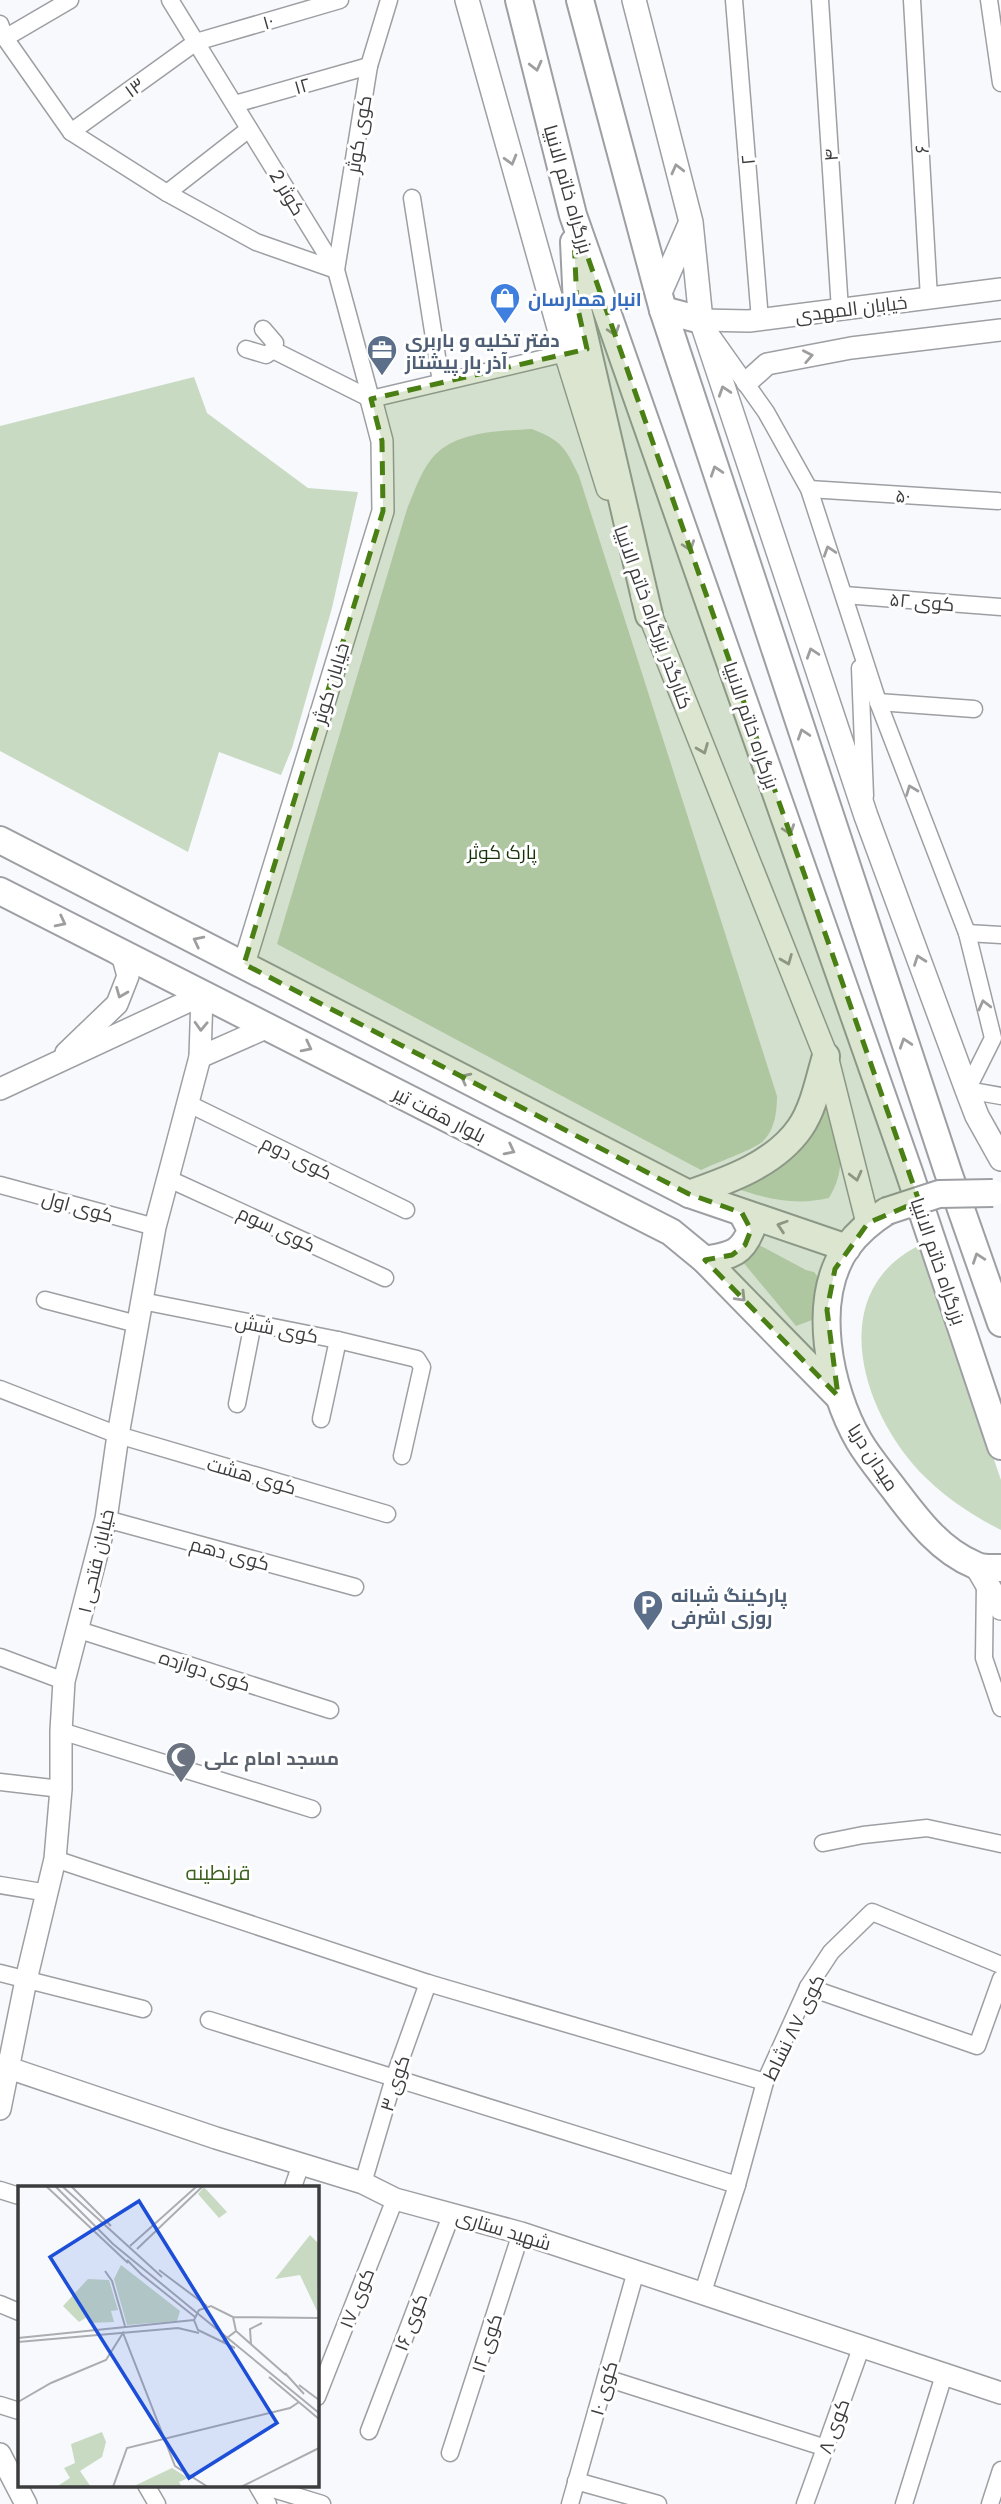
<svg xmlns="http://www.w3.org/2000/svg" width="1001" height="2504" viewBox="0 0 1001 2504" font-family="Lato,Cairo,sans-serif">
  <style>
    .green { fill: #c9dac3 }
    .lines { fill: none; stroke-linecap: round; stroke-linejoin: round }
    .minor-casing { stroke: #9d9fa3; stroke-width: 19 }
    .tertiary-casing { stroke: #9d9fa3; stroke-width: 24 }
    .secondary-casing { stroke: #9d9fa3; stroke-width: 26 }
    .primary-casing { stroke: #9d9fa3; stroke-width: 30 }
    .trunk-casing { stroke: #9d9fa3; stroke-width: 30 }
    .minor { stroke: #fff; stroke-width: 16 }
    .tertiary { stroke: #fff; stroke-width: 21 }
    .secondary { stroke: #fff; stroke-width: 23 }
    .primary { stroke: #fff; stroke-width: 26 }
    .trunk { stroke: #fff; stroke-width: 26 }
    .primary-bridge-casing { stroke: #9d9fa3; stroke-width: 30; stroke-linecap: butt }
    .primary-bridge { stroke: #fff; stroke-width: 26 }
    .oneway { stroke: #9e9e9e }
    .marked { fill: #4a7f14; fill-opacity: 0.2; stroke: #4a7f14; stroke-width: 5; stroke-dasharray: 14 9; stroke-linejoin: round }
    .labels { text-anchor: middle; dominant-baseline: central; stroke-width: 6; stroke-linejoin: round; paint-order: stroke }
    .street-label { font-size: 19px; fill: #3c3c3e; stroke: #fff }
    .shop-label { font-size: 19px; font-weight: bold; fill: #366cbe; stroke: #fff; text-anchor: start }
    .service-label { font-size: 19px; font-weight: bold; fill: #4e5e75; stroke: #fff; text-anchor: start }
    .park-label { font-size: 19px; fill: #18330b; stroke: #fff }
    .worship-label { font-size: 19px; font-weight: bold; fill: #5b616d; stroke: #fff; text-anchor: start }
    .neighbourhood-label { font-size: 21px; fill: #3e6021; stroke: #fff }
    .inset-road { fill: none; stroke: #acadb1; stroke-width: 2 }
    .view { fill: #1d4ed8; fill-opacity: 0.15; stroke: #1d4ed8; stroke-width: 3.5 }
    .inset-edge { fill: none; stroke: #3c3c3e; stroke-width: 3.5 }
  </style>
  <rect width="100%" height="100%" fill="#f7f9fd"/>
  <!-- green -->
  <g class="green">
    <path d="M194,377L207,413L308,488L358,492L332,608L292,748L281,775L219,752L188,852L0,751V426Z"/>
    <path d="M532,429C562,441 565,447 579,476L777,1096C777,1111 775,1131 762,1142C751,1151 715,1163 701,1170L277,944L407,509C415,490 423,465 438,452C462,431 502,431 532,429Z"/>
    <path d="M823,1101L827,1104C837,1141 850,1163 829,1198C795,1206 767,1199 735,1188Z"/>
    <path d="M759,1245L806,1270L814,1272L818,1277L815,1313L812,1320L796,1326L742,1261Z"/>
    <path d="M916,1247H921L1001,1480V1530C971,1515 943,1496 919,1471C862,1410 826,1295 916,1247Z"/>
  </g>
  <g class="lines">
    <!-- minor casing -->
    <g class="minor-casing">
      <g id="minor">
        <path d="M170,0L336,270L371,399"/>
        <path d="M734,0L760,320"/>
        <path d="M820,0L840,310"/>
        <path d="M912,0L929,298"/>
        <path d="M989,0L1001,83"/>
        <path d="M0,24L5,38L71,132L167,193L256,242L336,270L369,66L389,0"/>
        <path d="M5,38L70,0"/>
        <path d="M235,104L369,66"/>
        <path d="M71,132L196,42L340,0"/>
        <path d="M167,193L249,129"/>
        <path d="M412,198L441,382"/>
        <path d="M263,329L275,343L273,350"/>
        <path d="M710,333L766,412L809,489L878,702L967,933L993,1038L967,1090L1001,1096"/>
        <path d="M246,349L266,355L273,350"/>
        <path d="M273,350L371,399L566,353"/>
        <path d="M809,489L998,501"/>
        <path d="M844,595L1001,607"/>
        <path d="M860,668L865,796"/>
        <path d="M878,702L974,709"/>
        <path d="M967,933L1001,935"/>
        <path d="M189,1104L406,1210"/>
        <path d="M169,1179L385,1278"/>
        <path d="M0,1185L155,1227"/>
        <path d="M45,1300L137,1324"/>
        <path d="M142,1301L338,1340L417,1359L422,1367L402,1456"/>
        <path d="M0,1389L118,1435L387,1514"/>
        <path d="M237,1404L253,1323"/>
        <path d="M321,1419L338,1340"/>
        <path d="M106,1519L355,1587"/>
        <path d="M985,1582L984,1658L1001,1708"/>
        <path d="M79,1630L330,1710"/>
        <path d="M0,1657L64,1681"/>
        <path d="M61,1731L312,1809"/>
        <path d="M0,1782L61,1789"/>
        <path d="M823,1843L863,1835L927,1828L1001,1844"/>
        <path d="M55,1859L428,1983L765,2082"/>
        <path d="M0,1885L48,1893"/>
        <path d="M0,1973L143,2009"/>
        <path d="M808,1987L977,2046L1001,1979"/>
        <path d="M209,2020L737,2185"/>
        <path d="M363,2183L394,2078L428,1983"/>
        <path d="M293,2187L301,2164"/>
        <path d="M0,2190L19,2196"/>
        <path d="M703,2292L737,2185L765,2082L808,1987L831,1952L872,1912L1001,1965"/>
        <path d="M0,2304L19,2312"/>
        <path d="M606,2378L826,2448"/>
        <path d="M317,2397L395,2199"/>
        <path d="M0,2405L19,2411"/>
        <path d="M369,2431L452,2213"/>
        <path d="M450,2453L521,2233"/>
        <path d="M576,2481L658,2504"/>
        <path d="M146,2485L157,2504"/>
        <path d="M257,2485L268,2504"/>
        <path d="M260,2485L322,2504"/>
        <path d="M570,2504L636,2271"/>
        <path d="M805,2504L861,2348"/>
        <path d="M904,2504L944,2375"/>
        <path d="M990,2504L1001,2470"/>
      </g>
    </g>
    <!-- tertiary casing -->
    <g class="tertiary-casing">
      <g id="tertiary">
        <path d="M701,320L749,321L1001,289"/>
        <path d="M747,382L767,364L851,348L1001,330"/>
        <path d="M244,964L383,511L382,441L371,399"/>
        <path d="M66,1053L117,1004L128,976L123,958L110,948"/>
        <path d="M200,1057L268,1027"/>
        <path d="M0,1089L202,995L200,1057L155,1227L118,1435L106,1519L64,1681L61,1731V1789L55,1859L26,1980L0,2109"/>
        <path d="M0,2065L216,2138L363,2183L395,2199L521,2233L1001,2393"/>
        <path d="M0,2454L26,2504"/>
      </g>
    </g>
    <!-- secondary casing -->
    <g class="secondary-casing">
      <g id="secondary">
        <path d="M467,0L566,353L608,488"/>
        <path d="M634,0L691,222L701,320L866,816L967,1090L977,1116L1001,1159"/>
        <path d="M659,295L690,224"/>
        <path d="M643,597L826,1056L868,1223"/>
        <path d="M977,1567L1001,1608"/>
      </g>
    </g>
    <!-- primary casing -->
    <g class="primary-casing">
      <g id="primary">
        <path d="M0,840L689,1194L847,1248"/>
        <path d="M0,891L671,1232L705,1260L838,1396"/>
        <path d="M689,1194C729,1180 775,1164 800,1128C814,1108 819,1079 826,1056"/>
        <path d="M887,1211C871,1221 858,1232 847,1247C810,1300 829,1389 859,1441C869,1458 882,1473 894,1489C916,1518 939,1550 975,1565C982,1569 993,1568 1001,1568"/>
        <path d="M705,1260C730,1255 741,1255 751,1230L742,1213"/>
      </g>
    </g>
    <!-- trunk casing -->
    <g class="trunk-casing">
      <g id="trunk">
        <path d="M519,0L573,215L909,1172L1001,1446"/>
        <path d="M580,0L663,310L948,1172L1001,1323"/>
        <path d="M574,242L577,305L649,615"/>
        <path d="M663,310L701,320"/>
      </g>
    </g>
    <!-- minor -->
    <use href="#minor" class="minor"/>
    <!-- tertiary -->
    <use href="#tertiary" class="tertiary"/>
    <!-- secondary -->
    <use href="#secondary" class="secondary"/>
    <!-- primary -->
    <use href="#primary" class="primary"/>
    <!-- trunk -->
    <use href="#trunk" class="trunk"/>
    <!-- primary-bridge casing -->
    <g class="primary-bridge-casing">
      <path id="primary-bridge" d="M887,1211L939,1194L993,1193"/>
    </g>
    <!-- primary-bridge -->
    <use href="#primary-bridge" class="primary-bridge"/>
  </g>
  <!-- one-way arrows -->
  <defs><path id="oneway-chevron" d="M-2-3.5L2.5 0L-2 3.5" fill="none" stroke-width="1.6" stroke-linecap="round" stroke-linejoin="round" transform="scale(1.75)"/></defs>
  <g class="oneway">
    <use href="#oneway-chevron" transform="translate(536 66) rotate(76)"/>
    <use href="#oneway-chevron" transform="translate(511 160) rotate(74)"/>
    <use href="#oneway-chevron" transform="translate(677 169) rotate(-104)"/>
    <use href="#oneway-chevron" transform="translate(614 331) rotate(71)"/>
    <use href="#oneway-chevron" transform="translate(808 356) rotate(-11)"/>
    <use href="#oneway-chevron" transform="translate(724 391) rotate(-108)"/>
    <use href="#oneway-chevron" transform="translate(716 471) rotate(-108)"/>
    <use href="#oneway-chevron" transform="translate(689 546) rotate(71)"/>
    <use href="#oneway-chevron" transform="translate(829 551) rotate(-108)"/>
    <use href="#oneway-chevron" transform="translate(812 653) rotate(-108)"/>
    <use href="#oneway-chevron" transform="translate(803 734) rotate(-108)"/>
    <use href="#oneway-chevron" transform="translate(703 749) rotate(68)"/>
    <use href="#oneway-chevron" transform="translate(911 790) rotate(-111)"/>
    <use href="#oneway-chevron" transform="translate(789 830) rotate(71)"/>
    <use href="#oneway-chevron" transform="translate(61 922) rotate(27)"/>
    <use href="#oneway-chevron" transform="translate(198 941) rotate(-153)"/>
    <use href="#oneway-chevron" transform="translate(787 960) rotate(68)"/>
    <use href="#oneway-chevron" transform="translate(919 960) rotate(-110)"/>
    <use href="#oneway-chevron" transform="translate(121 993) rotate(112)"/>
    <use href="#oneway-chevron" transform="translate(984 1005) rotate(-104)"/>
    <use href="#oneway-chevron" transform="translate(201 1026) rotate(92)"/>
    <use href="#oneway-chevron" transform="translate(905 1043) rotate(-108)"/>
    <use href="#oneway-chevron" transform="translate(307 1047) rotate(27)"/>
    <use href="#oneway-chevron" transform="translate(465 1078) rotate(-153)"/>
    <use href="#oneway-chevron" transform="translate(510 1150) rotate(27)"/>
    <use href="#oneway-chevron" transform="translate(856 1176) rotate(76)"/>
    <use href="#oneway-chevron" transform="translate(782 1226) rotate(-162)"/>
    <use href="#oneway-chevron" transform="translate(978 1258) rotate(-109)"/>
    <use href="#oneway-chevron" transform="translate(741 1297) rotate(46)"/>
  </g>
  <!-- marked area -->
  <path class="marked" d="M573,215L919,1201L868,1223L835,1269L827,1310L838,1396L705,1260L732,1255L745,1245L751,1230L742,1213L689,1194L244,964L383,511L382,441L371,399L587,349L577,305Z"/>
  <!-- icons -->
  <defs>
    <g id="shop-pin" transform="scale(1.575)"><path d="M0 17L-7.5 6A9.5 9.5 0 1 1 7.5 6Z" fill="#3f7fe0" stroke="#fff"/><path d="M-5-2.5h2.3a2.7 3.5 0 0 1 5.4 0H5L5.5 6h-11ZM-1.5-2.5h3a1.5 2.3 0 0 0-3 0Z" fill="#fff"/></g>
    <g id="office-pin" transform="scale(1.575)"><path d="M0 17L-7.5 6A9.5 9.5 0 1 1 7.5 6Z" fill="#5c6f8a" stroke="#fff"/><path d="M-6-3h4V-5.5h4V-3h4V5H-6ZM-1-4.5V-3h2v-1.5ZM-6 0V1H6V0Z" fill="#fff"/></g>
    <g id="parking-pin" transform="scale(1.575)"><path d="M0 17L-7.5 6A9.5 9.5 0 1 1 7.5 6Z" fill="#5c6f8a" stroke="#fff"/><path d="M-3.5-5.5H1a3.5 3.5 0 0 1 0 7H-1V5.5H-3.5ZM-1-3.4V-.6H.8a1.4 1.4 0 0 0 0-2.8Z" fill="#fff"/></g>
    <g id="mosque-pin" transform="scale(1.575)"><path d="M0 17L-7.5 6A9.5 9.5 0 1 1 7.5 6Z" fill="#6b7280" stroke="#fff"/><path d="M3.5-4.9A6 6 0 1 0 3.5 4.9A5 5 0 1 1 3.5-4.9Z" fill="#fff"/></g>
  </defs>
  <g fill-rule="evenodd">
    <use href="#shop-pin" x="505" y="298"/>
    <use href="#office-pin" x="382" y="350"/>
    <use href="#parking-pin" x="648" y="1605"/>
    <use href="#mosque-pin" x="181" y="1757"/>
  </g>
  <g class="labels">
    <!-- street labels -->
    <g class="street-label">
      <text transform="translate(268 21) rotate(-16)">۱۰</text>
      <text transform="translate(302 85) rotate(-16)">۱۲</text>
      <text transform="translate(134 87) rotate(-36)">۱۳</text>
      <text transform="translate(358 134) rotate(-81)">کوی کوثر</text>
      <text transform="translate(921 149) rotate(-93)">۶</text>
      <text transform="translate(830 155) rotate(-94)">۴</text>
      <text transform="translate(747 160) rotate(-95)">۲</text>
      <text transform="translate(569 189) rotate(74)">بزرگراه خاتم الانبیا</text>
      <text transform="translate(288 192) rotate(59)">کوثر 2</text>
      <text transform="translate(851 308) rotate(-7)">خیابان المهدی</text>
      <text transform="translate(903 495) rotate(4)">۵۰</text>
      <text transform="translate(922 601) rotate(5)">کوی ۵۲</text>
      <text transform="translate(654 617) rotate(70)">کنارگذر بزرگراه خاتم الانبیا</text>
      <text transform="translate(330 683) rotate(-73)">خیابان کوثر</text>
      <text transform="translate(752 725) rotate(71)">بزرگراه خاتم الانبیا</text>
      <text transform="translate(440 1114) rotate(27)">بلوار هفت تیر</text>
      <text transform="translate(297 1157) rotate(26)">کوی دوم</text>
      <text transform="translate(78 1206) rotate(15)">کوی اول</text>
      <text transform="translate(277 1228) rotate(25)">کوی سوم</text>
      <text transform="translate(939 1261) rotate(71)">بزرگراه خاتم الانبیا</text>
      <text transform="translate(277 1328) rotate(11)">کوی شش</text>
      <text transform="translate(874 1457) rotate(57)">میدان دریا</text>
      <text transform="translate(252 1475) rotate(16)">کوی هشت</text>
      <text transform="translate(230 1553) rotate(15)">کوی دهم</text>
      <text transform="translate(95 1561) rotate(-77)">خیابان فتحی ۱</text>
      <text transform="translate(205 1670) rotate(18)">کوی دوازده</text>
      <text transform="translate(793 2027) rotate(-64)">کوی ۸۷ نشاط</text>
      <text transform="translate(394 2083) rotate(-72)">کوی ۳</text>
      <text transform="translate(504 2229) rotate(17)">شهید ستاری</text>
      <text transform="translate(356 2298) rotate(-68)">کوی ۱۷</text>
      <text transform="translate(410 2322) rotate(-69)">کوی ۱۶</text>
      <text transform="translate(486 2343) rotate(-72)">کوی ۱۲</text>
      <text transform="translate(603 2388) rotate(-74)">کوی ۱۰</text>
      <text transform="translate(833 2426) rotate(-70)">کوی ۸</text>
    </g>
    <!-- shop labels -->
    <g class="shop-label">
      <text x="528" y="298">انبار همارسان</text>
    </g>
    <!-- service labels -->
    <g class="service-label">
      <text x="405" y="339">دفتر تخلیه و باربری<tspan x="405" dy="22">آذر بار پیشتاز</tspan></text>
      <text x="671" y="1594">پارکینگ شبانه<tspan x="671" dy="22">روزی اشرفی</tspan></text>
    </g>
    <!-- park labels -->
    <g class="park-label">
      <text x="502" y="851">پارک کوثر</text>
    </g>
    <!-- worship labels -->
    <g class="worship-label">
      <text x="204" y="1757">مسجد امام علی</text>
    </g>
    <!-- neighbourhood labels -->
    <g class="neighbourhood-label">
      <text x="218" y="1871">قرنطینه</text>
    </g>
  </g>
  <!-- overview -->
  <g transform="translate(18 2186)">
    <rect width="301" height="301" fill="#f7f9fd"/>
    <path d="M186,1L209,26L201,32L180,8ZM292,49L301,58L299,125L282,89L257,93ZM103,79L162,125L159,135L109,139L96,93ZM70,93L91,94L100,124L93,125L96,136L71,137L69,131L61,136L45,120ZM84,246L88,256L84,271L62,285L73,301H38L52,292L46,282L57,277L53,258ZM154,282L170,292L161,296L164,301H114Z" fill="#c9dac3"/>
    <path class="inset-road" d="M28,0L110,77M37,0L95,58L301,227M44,0L144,91M53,0L93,40M112,60L179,0M119,63L185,0M109,74L124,89M141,84L189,120M87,85L94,95L107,140M123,88L177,131M215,131L301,132M218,145L268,189M0,152L176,134M205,155L218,145L215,131L193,120L181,124L176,134L180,144L217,162M0,156L160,142L181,147M233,158L232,143L244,137M267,187L286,208M251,191L301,233M281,199L301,214M0,216L33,197L88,174L105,147L157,280L190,301M95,301L109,262L272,222L281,216M223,301L301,262"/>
    <path class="view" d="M121,15L259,237L171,292L32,71Z"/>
    <rect width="301" height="301" class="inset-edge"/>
  </g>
</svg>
